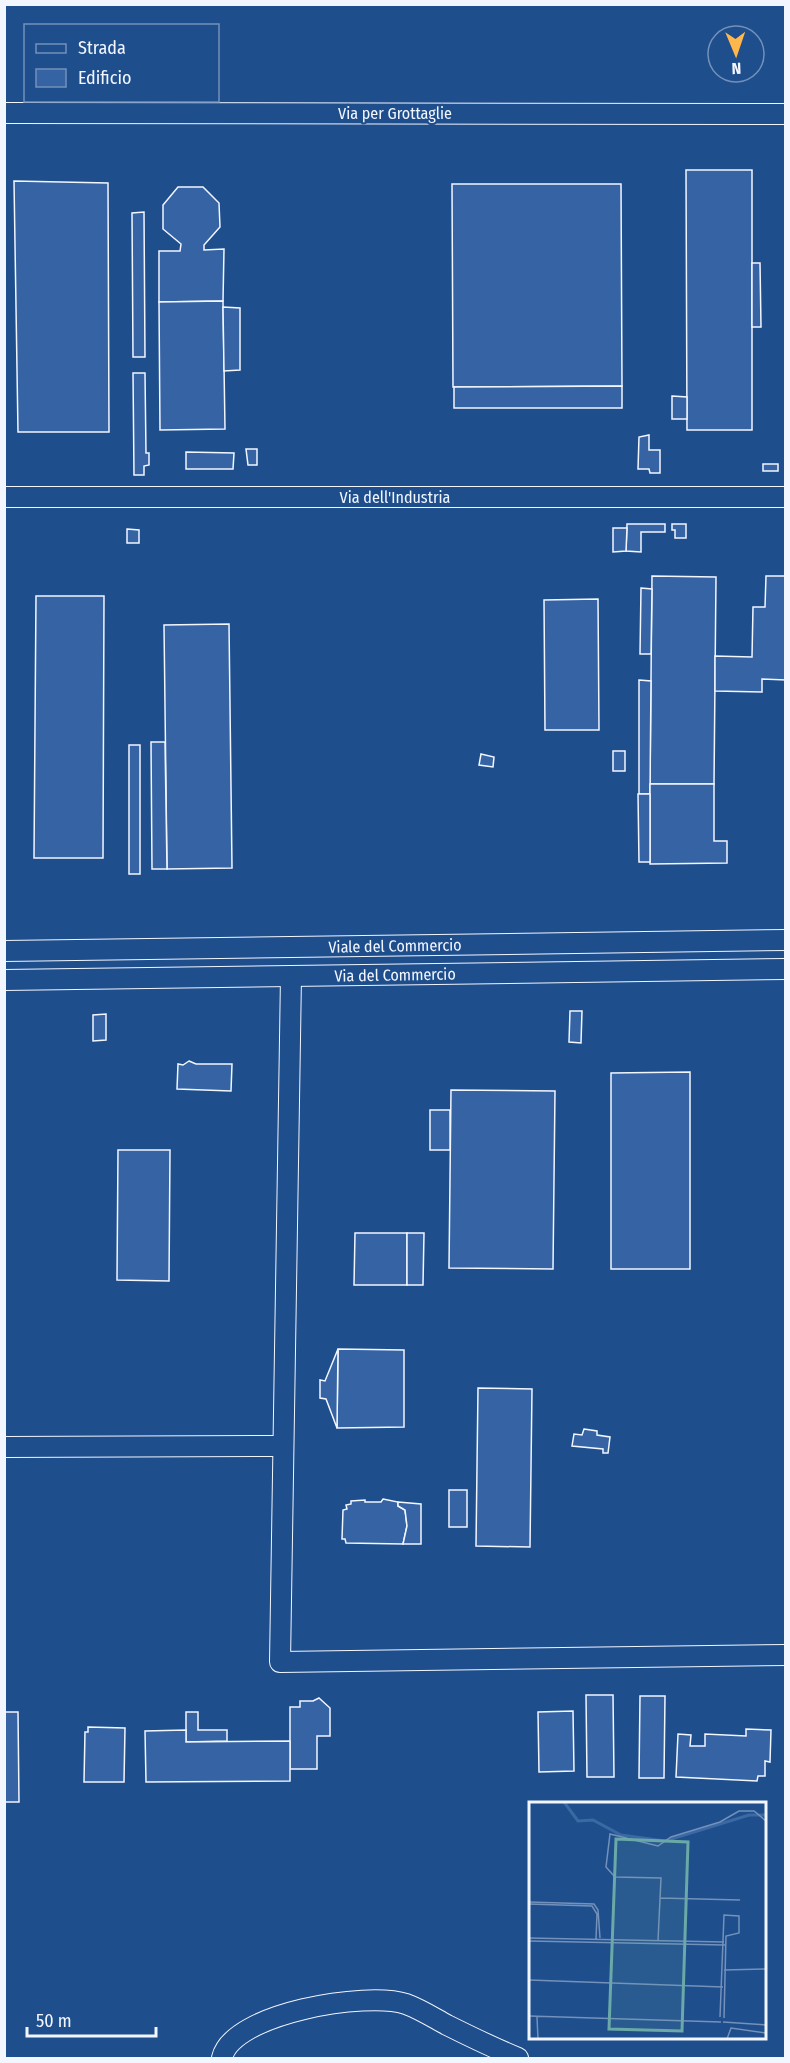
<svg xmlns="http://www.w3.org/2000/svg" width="790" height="2063" viewBox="0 0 790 2063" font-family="'Fira Sans Condensed',sans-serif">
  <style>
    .building { fill: #3563a3; stroke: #f2f6ff; stroke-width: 1.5 }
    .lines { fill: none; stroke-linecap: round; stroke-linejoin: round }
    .minor-casing { stroke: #f2f6ff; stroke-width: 22 }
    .minor { stroke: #1f4e8c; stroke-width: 20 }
    .labels { text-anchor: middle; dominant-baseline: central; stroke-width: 4.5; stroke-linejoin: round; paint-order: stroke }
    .street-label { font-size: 16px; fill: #f2f6ff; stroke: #1f4e8c }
    .inset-river { fill: none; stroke: #3b69a3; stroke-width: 3 }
    .inset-road { fill: none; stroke: #7391ba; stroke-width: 1.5 }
    .view { fill: #6aa9a8; fill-opacity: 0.15; stroke: #6aa9a8; stroke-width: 3 }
    .inset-edge { fill: none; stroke: #f2f6ff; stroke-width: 3 }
  </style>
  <rect width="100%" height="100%" fill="#1f4e8c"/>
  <!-- building -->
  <g class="building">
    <path d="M686,170H752V430H687Z"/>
    <path d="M14,181L108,183L109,432H18Z"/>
    <path d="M452,184H621L622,386L453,387Z"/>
    <path d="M178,187H203L219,203L220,227L204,245V250L224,249L223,301L159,302V251H180L181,244L163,229V205Z"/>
    <path d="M144,212L145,357H133L132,213Z"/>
    <path d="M752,263H760L761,327H752Z"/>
    <path d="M223,301L225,429L160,430L159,302Z"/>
    <path d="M223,307L240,308V370L224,371Z"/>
    <path d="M133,373H145L146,453H149V465L144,466V475H134Z"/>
    <path d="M622,386V408H454V387Z"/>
    <path d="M672,396L687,397V419H672Z"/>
    <path d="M649,435V450H660V473H650L649,469H638L639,437Z"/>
    <path d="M246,449H257V465H248Z"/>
    <path d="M186,452L234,453L233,469H186Z"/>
    <rect x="763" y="464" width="15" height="7"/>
    <path d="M627,524H665V532H641V552L626,551Z"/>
    <path d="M672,524H686V538H675V530H672Z"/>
    <path d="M613,528H627L626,551L613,552Z"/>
    <path d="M127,529L139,530V543H127Z"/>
    <path d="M652,576L716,577L714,784H650Z"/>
    <path d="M766,576H786V680L762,679V692L715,691V656L752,657L753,607H765Z"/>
    <path d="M641,588L652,589L651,654H640Z"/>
    <path d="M36,596H104L103,858H34Z"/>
    <path d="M598,599L599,730H545L544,600Z"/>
    <path d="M229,624L232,868L167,869L164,625Z"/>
    <path d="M639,680L651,681L650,794H639Z"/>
    <path d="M151,742H165L167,869H152Z"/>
    <rect x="129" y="745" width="11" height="129"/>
    <rect x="613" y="751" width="12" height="20"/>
    <path d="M481,754L494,757L493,767L479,765Z"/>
    <path d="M650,784H714V841H727V863L650,864Z"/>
    <path d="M638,794H650V862H639Z"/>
    <path d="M570,1011H582L581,1043L569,1042Z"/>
    <path d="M106,1014V1040L93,1041V1015Z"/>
    <path d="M189,1061L196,1064H232L231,1091L177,1089L178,1064L183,1065Z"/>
    <path d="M690,1072V1269H611V1073Z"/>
    <path d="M451,1090L555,1091L553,1269L449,1268Z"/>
    <rect x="430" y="1110" width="20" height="40"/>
    <path d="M118,1150H170L169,1281L117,1280Z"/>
    <path d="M355,1233H407V1285H354Z"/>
    <path d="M407,1233H424L423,1285H407Z"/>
    <path d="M338,1349L404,1350V1427L337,1428Z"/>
    <path d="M338,1349L337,1428L326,1399L320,1398V1380L325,1381Z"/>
    <path d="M478,1388L532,1389L530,1547L476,1546Z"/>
    <path d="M584,1429L597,1431V1435L610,1437L608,1453H603V1449L572,1446L574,1434L582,1435Z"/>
    <rect x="449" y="1490" width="18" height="37"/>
    <path d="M383,1499L398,1502V1506L405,1510L407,1526L403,1544L346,1543L345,1539H342L343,1510L347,1509L346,1505L351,1504V1501L365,1500V1502H381Z"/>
    <path d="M398,1502L421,1504V1544H403L407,1526L405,1510L398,1506Z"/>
    <path d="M586,1695H613L614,1777H587Z"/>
    <path d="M640,1696H665L664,1778H639Z"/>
    <path d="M319,1698L330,1708V1736H317V1769H290V1707H300V1701H313Z"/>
    <path d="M573,1711L574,1771L539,1772L538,1712Z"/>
    <path d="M4,1712H18L19,1802H4Z"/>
    <path d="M186,1712H198V1730H227V1741L186,1742Z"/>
    <path d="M88,1727L125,1728L124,1782H84L85,1732H88Z"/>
    <path d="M746,1729L771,1730L770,1762L765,1761V1776H758L757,1781L676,1777L678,1734L691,1735L690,1746H705V1734L746,1736Z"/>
    <path d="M186,1730V1742L290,1741V1781L146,1782L145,1731Z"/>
  </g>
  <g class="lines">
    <!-- minor casing -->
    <g class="minor-casing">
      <g id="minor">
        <path d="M4,113L786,114"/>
        <path d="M4,497H786"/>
        <path d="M4,951L786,940"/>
        <path d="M291,976L280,1662L786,1655"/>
        <path d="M4,980L786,969"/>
        <path d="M4,1447L283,1446"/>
        <path d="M222,2058C232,2013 367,1991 406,2004C420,2009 434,2018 447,2025C471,2037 494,2048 518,2058"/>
      </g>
    </g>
    <!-- minor -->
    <use href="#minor" class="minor"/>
  </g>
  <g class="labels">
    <!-- street labels -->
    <g class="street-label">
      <text x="395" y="113">Via per Grottaglie</text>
      <text x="395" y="497">Via dell'Industria</text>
      <text transform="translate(395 946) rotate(-1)">Viale del Commercio</text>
      <text transform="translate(395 975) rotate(-1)">Via del Commercio</text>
    </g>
  </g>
  <!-- overview -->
  <g transform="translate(529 1802)">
    <rect width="237" height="237" fill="#1f4e8c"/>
    <path class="inset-river" d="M35,0L49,19L64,18L92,33L136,39L220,13H237"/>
    <path class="inset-road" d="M131,96L211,98M0,100L65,102L69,108L71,136M0,102L63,104L68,112L67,137M0,136L195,140M0,139L196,143M129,139L132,76L86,75L77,65L81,32L129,44L142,35L191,20L210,9H225L237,19M195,168L237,167M0,178L194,185M0,214L192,220M8,215L9,237M191,215L195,113L210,114V131L197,134L195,216M194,220L237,223M198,237L202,226L237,231"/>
    <path class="view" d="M87,37L159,40L153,229L80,227Z"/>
    <rect width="237" height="237" class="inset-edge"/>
  </g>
  <!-- border -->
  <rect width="790" height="2063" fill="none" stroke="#f2f6ff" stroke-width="12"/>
  <!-- legend -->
  <rect x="24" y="24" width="195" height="78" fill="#1f4e8c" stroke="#7391ba" stroke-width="1.5"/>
  <rect x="36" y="44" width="30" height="9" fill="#1f4e8c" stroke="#7391ba" stroke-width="1.5"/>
  <text x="78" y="54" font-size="18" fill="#f2f6ff">Strada</text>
  <rect x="36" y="69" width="30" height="18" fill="#3563a3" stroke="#7391ba" stroke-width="1.5"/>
  <text x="78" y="84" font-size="18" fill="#f2f6ff">Edificio</text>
  <!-- north arrow -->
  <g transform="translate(736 54) rotate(178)"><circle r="28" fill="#1f4e8c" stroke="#7391ba" stroke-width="1.5"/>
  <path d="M0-4.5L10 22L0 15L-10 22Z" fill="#ffb74d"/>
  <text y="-9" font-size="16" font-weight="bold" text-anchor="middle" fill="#f2f6ff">N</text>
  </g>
  <!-- scale -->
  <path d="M27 2027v9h129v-9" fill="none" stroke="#f2f6ff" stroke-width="3"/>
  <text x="36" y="2027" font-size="18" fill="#f2f6ff" stroke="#1f4e8c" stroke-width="4.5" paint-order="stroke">50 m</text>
</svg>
